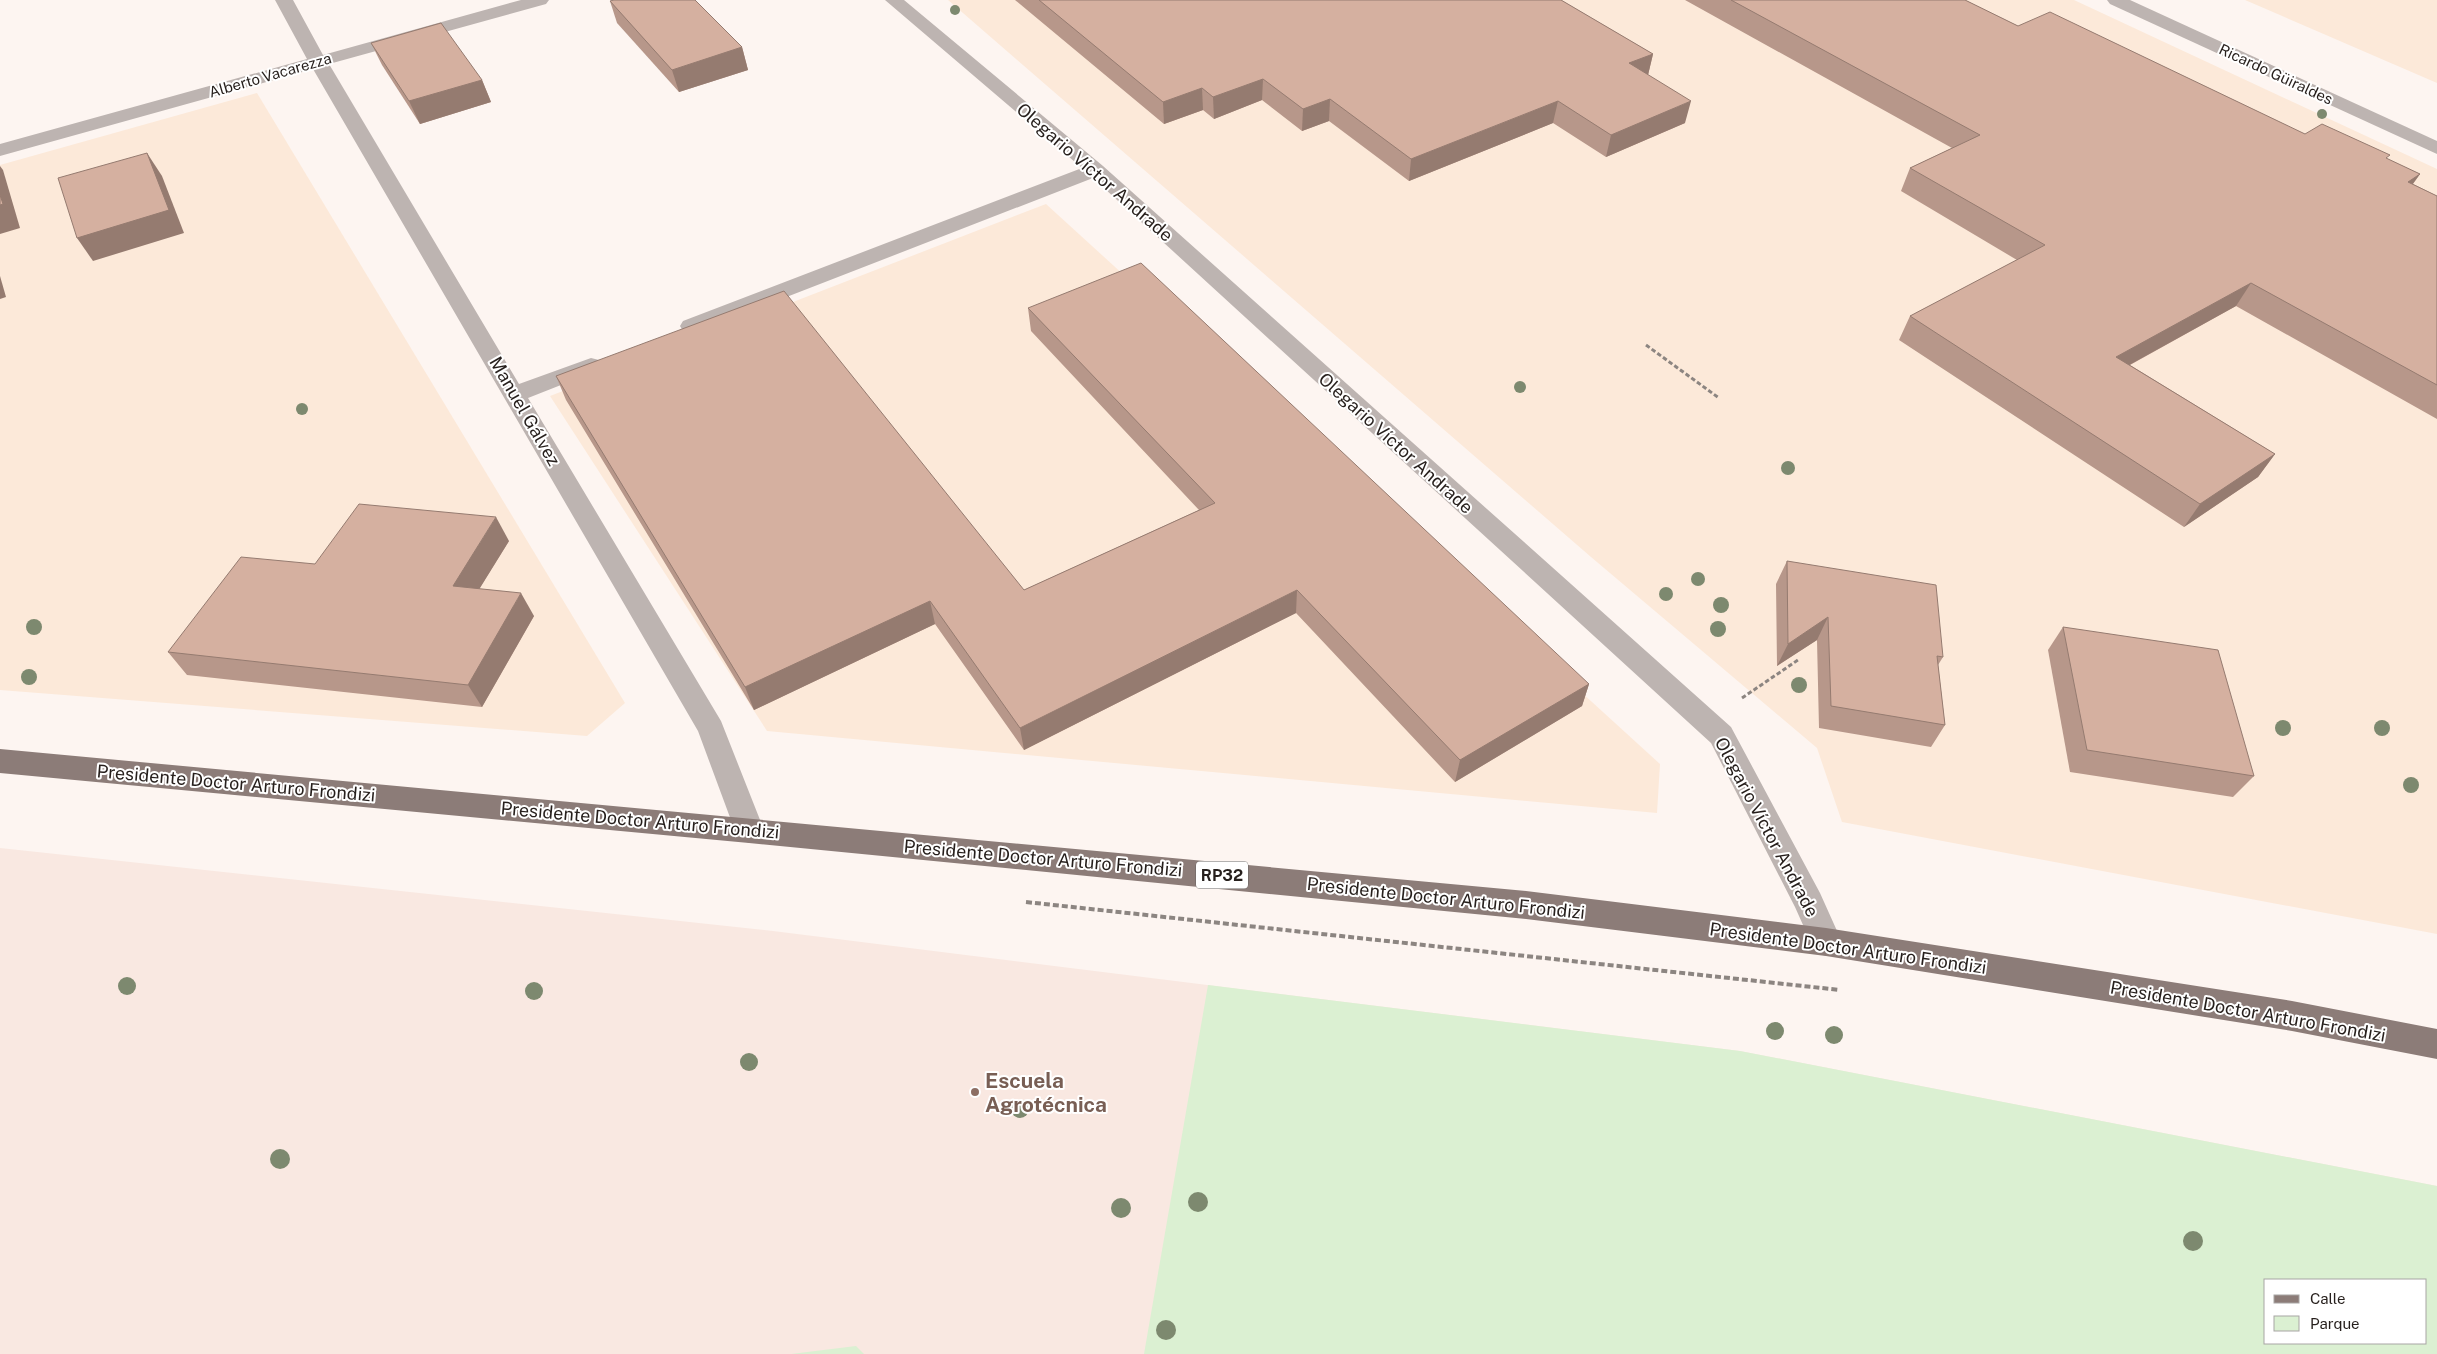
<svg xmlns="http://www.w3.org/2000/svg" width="2437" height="1354" viewBox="0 0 2437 1354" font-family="'Public Sans',sans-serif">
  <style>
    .built { fill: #f9e8e1; fill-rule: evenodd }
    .industrial { fill: #fce9d9 }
    .green { fill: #dbf0d2; fill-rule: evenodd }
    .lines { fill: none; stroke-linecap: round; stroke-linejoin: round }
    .path-far1 { stroke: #8c8581; stroke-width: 3; stroke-dasharray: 4.5 2.5; stroke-linecap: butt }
    .path { stroke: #8c8581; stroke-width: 4; stroke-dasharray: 6 3; stroke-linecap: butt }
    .minor { fill: #bdb4b1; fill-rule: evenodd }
    .primary { fill: #8c7c78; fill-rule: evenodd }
    .tree { fill: #7d896f }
    .wall { fill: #b7978a }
    .shaded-wall { fill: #957b70 }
    .building { fill: #d5b0a0; stroke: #957b70 }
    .education-dot { fill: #8d6e63; stroke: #fff; stroke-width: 2 }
    .labels { text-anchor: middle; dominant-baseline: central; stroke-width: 4; stroke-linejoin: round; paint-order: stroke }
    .far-street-label { font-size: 15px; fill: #261f1c; stroke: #fff }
    .shield { fill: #fff; stroke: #676260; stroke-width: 1 }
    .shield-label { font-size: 16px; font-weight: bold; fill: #261f1c }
    .street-label { font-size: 18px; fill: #261f1c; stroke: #fff }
    .near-education-label { font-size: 21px; font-weight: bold; fill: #785e54; stroke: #fff; text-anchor: start }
  </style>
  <rect width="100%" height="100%" fill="#fdf5f1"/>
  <!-- built -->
  <path class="built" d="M0,848L773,931L1740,1051L2437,1186V1354H0ZM2266,1280H2426V1343H2266Z"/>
  <!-- industrial -->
  <g class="industrial">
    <path d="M948,0H2074L2437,169V934L1842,822L1817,748L1591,557Z"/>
    <path d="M2245,0H2437V83Z"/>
    <path d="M257,93L625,703L587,736L0,690V165Z"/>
    <path d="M1046,204L1660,764L1657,813L767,731L550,396Z"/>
  </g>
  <!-- green -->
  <g class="green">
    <path d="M1208,985L1740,1051L2437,1186V1354H1144ZM2266,1280H2426V1343H2266Z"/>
    <path d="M856,1346L864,1354H791Z"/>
  </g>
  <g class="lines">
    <!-- path-far1 -->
    <g class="path-far1">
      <path d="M1646,345L1719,398"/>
      <path d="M1742,698L1798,660"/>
    </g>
    <!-- path -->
    <path class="path" d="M1026,902L1840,990"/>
    <!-- minor -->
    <g class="minor">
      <path d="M275,0H293L323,55L521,0H549L546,4L329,64L519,384L591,358L599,360L602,365L599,370L528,398L721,721L764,830L760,839L749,843L738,839L698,731L313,69L0,156V144L307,59Z"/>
      <path d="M885,0H904L1103,166L1731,727L1820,893L1842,942L1837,952L1826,956L1815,952L1795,907L1711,743L1093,178L699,331L691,333L683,331L680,326L683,321L1082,168Z"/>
      <path d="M2107,0H2130L2437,141V154L2110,4Z"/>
    </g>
    <!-- primary -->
    <path class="primary" d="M0,749L1526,891L1826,928L2292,1001L2437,1029V1059L2292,1031L1826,956L1526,919L749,843L0,773Z"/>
  </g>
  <!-- trees -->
  <g class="tree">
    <circle cx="955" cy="10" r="5"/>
    <circle cx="2322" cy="114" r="5"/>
    <circle cx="1520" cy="387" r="6"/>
    <circle cx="302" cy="409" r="6"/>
    <circle cx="1788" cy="468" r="7"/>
    <circle cx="1698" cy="579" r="7"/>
    <circle cx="1666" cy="594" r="7"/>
    <circle cx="1721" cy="605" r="8"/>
    <circle cx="34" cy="627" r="8"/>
    <circle cx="1718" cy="629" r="8"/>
    <circle cx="29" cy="677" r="8"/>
    <circle cx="1799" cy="685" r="8"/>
    <circle cx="2283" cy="728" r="8"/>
    <circle cx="2382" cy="728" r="8"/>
    <circle cx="2411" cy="785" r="8"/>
    <circle cx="127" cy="986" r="9"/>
    <circle cx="534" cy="991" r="9"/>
    <circle cx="1775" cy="1031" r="9"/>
    <circle cx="1834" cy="1035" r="9"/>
    <circle cx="749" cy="1062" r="9"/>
    <circle cx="1020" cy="1109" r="9"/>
    <circle cx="280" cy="1159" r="10"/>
    <circle cx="1198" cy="1202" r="10"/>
    <circle cx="1121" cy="1208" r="10"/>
    <circle cx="2193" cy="1241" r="10"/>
    <circle cx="1166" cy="1330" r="10"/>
  </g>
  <!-- wall -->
  <g class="wall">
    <path d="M1015,0H1561L1653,54L1648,75L1685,123L1606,157L1553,123L1409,181L1329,121L1302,131L1262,100L1214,119L1203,110L1164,124Z"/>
    <path d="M1685,0H1965L2018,26L2305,134L2387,159L2420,174L2413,184L2437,196V419L2236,306L2130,365L2275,454L2258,477L2184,527L1899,340L1910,316L2017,260L1901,191L1910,168L1952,148Z"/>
    <path d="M610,1L742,47L748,70L679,92L617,23Z"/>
    <path d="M371,43L482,80L491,102L420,124L382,65Z"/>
    <path d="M1028,308L1589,684L1582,706L1455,782L1296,613L1024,750L935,624L754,710L566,400L556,376L1024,590L1199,510L1031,331Z"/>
    <path d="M509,541L479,589L534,616L482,707L187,675L168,652L315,564Z"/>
    <path d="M1787,561L1943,657L1938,665L1945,725L1931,747L1819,728L1817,640L1777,666L1776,584Z"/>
    <path d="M2063,627L2254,776L2233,797L2070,772L2048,650Z"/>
  </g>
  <!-- shaded-wall -->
  <g class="shaded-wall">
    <path d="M742,47L748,70L679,92L672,70Z"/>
    <path d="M1653,54L1648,75L1629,63Z"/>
    <path d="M1263,79L1262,100L1214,119L1213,97Z"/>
    <path d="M482,80L491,102L420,124L409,101Z"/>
    <path d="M1202,88L1203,110L1164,124L1163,102Z"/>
    <path d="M1330,99L1329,121L1302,131L1303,109Z"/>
    <path d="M1558,101L1553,123L1409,181L1411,159Z"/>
    <path d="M1691,101L1685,123L1606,157L1611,135Z"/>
    <path d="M147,153L162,176L184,233L93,261L77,238Z"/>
    <path d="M0,166L3,170L20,228L0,234Z"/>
    <path d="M2420,174L2403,197L2408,182Z"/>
    <path d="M0,276L6,297L0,299Z"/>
    <path d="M2251,283L2236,306L2102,380L2116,357Z"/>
    <path d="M2275,454L2258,477L2184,527L2200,504Z"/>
    <path d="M496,517L509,541L467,609L453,586Z"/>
    <path d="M1297,590L1296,613L1024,750L1020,728Z"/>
    <path d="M521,593L534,616L482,707L468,685Z"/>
    <path d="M930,601L935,624L754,710L745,687Z"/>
    <path d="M1828,617L1817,640L1777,666L1788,644Z"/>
    <path d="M1589,684L1582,706L1455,782L1460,760Z"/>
  </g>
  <!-- building -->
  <g class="building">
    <path d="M614,0H695L742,47L672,70L610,1Z"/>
    <path d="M1039,0H1561L1653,54L1629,63L1691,101L1611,135L1558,101L1411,159L1330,99L1303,109L1263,79L1213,97L1202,88L1163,102Z"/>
    <path d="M1731,0H1965L2018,26L2050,12L2305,134L2322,124L2390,155L2386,158L2420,174L2408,182L2437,196V385L2251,283L2116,357L2275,454L2200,504L1910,316L2045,245L1910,168L1980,135Z"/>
    <path d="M441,23L482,80L409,101L371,43Z"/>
    <path d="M147,153L169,210L77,238L58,178Z"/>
    <path d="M0,195L3,204L0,205Z"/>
    <path d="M1141,263L1589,684L1460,760L1297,590L1020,728L930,601L745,687L556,376L784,291L1024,590L1215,503L1028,308Z"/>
    <path d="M359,504L496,517L453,586L521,593L468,685L168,652L241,557L315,564Z"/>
    <path d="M1787,561L1936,585L1943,657L1937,656L1945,725L1831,706L1828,617L1788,644Z"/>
    <path d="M2063,627L2218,650L2254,776L2087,750Z"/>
  </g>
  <!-- markers -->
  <circle class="education-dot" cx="975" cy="1092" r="5"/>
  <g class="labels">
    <!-- far-street labels -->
    <g class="far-street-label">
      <text transform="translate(2276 74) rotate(25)">Ricardo Güiraldes</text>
      <text transform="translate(270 75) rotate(-16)">Alberto Vacarezza</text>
    </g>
    <!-- shield labels -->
    <rect class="shield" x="1196" y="861.5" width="52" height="27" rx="4"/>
    <g class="shield-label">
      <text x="1222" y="875">RP32</text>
    </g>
    <!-- street labels -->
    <g class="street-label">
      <text transform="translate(1095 172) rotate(41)">Olegario Víctor Andrade</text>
      <text transform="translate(525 411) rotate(60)">Manuel Gálvez</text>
      <text transform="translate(1396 443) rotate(42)">Olegario Víctor Andrade</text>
      <text transform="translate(236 783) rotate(5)">Presidente Doctor Arturo Frondizi</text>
      <text transform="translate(640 820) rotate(5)">Presidente Doctor Arturo Frondizi</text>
      <text transform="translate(1767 827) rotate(62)">Olegario Víctor Andrade</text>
      <text transform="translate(1043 858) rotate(5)">Presidente Doctor Arturo Frondizi</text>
      <text transform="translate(1446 898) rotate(6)">Presidente Doctor Arturo Frondizi</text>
      <text transform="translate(1848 948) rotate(8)">Presidente Doctor Arturo Frondizi</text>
      <text transform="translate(2248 1011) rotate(10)">Presidente Doctor Arturo Frondizi</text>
    </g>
    <!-- near-education labels -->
    <g class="near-education-label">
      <text x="985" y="1080">Escuela<tspan x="985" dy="24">Agrotécnica</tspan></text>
    </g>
  </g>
  <!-- legend -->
  <rect x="2264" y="1279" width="162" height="65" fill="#ffffff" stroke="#a8a5a4"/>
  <rect x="2274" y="1295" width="25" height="8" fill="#8c7c78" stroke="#a8a5a4"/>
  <text x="2310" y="1304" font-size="15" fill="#261f1c">Calle</text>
  <rect x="2274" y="1316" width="25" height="15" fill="#dbf0d2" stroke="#a8a5a4"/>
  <text x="2310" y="1329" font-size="15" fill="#261f1c">Parque</text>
</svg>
